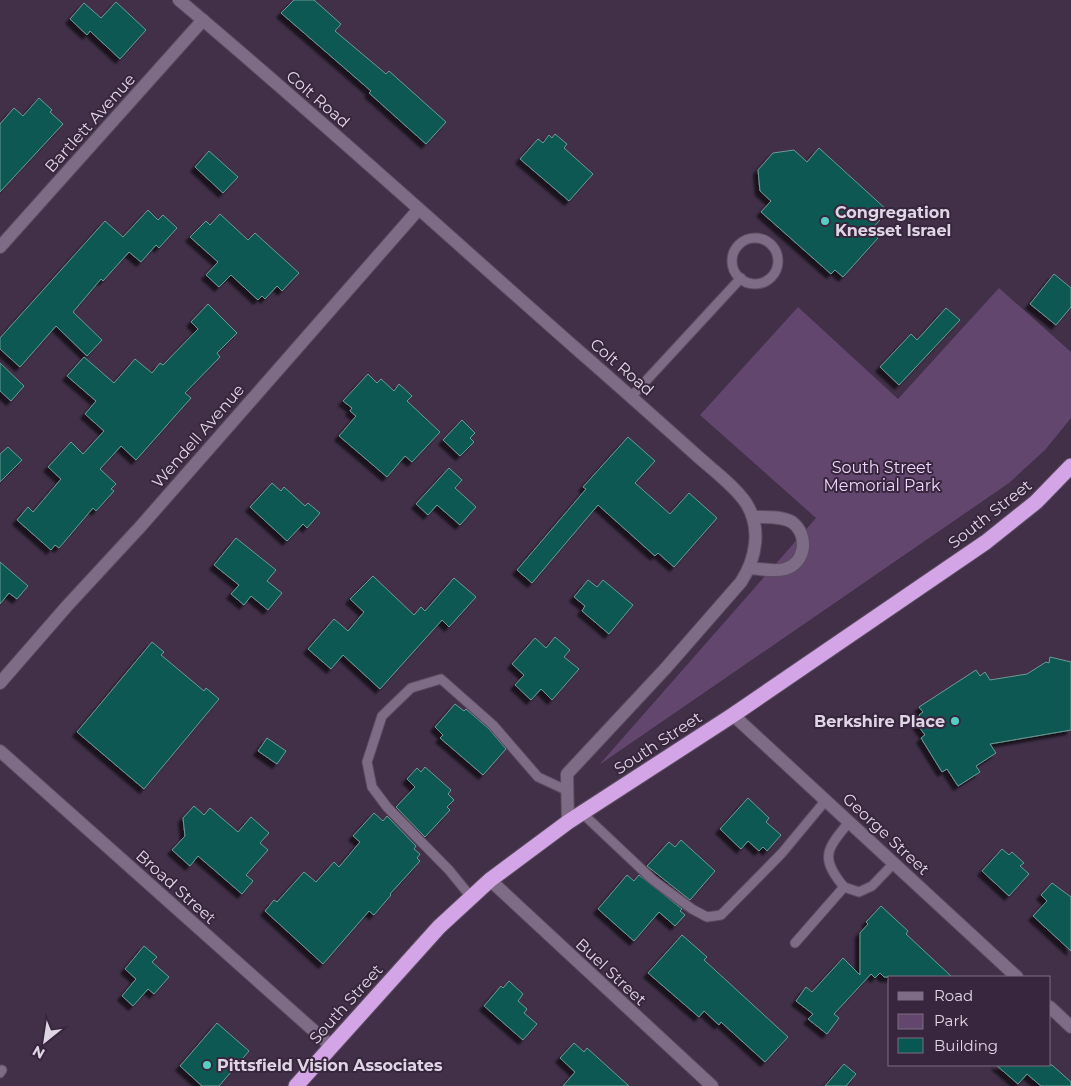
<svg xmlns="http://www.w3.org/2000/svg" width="1071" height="1086" viewBox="0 0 1071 1086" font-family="Montserrat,sans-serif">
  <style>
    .green { fill: #62466e }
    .building { fill: #075852; stroke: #6f9a95; filter: url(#shadow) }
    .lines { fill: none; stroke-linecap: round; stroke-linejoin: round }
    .lane-casing { stroke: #5c4d61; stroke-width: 11 }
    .street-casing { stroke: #5c4d61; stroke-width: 14 }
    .highway-casing { stroke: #5c4d61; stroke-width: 17 }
    .lane { stroke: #7e6b86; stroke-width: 9 }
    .street { stroke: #7e6b86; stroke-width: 12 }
    .highway { stroke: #d3a5e6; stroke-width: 15 }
    .poi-dot { fill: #56cec3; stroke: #37263e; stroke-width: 2 }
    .labels { text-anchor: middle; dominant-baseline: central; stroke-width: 4; stroke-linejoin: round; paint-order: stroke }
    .street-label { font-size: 16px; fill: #e0d5e4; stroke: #37263e }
    .poi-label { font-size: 16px; font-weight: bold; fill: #e0d5e4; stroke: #37263e; text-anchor: start }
    .park-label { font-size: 16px; fill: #f0d5fc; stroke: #37263e }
  </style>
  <defs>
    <filter id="shadow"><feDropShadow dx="-4.5" dy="4.5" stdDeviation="1" flood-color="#0009"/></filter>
  </defs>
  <rect width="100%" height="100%" fill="#413048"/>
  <!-- green -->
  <path class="green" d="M999,288L1071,352V418L1045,450L1009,483L599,765L816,518L700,415L798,307L898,399Z"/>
  <!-- building -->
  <g class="building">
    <path d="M294,0H314L341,24L335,31L386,74L389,71L446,122L426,144L369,93L371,91L281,13Z"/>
    <path d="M116,2L146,30L120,59L90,31L87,35L70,19L84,3L101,18Z"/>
    <path d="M39,98L52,110L50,112L63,124L0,192V124L14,108L23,116Z"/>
    <path d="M555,134L567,144L564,148L593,174L569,201L520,159L538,139L543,143L549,135L552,138Z"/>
    <path d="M819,148L888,211L870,231L878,238L843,277L835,270L831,274L761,212L771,201L760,191L758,170L773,153L794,150L807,162Z"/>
    <path d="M209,151L238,177L223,193L195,167Z"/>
    <path d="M148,210L158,220L163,215L177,228L159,248L156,245L141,262L129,252L103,281L101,279L73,312L102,340L87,356L56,326L20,367L0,349V338L105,221L123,237Z"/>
    <path d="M220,214L248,240L255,233L299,273L282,291L277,286L265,299L262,296L258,300L231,275L219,287L206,275L218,262L190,237L206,221L210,225Z"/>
    <path d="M1054,274L1071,288V307L1056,325L1030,304Z"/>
    <path d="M208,304L237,333L217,353L220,357L185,393L191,398L136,460L121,446L100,469L116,484L111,489L114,491L96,511L93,508L59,548L55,545L51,550L17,520L28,507L33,512L61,479L48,467L71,442L83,454L104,431L85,414L96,401L67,376L84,357L114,383L135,359L152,373L160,363L163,365L198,329L191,322Z"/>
    <path d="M946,308L960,320L899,385L880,367L911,334L917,340Z"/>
    <path d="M0,363L24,386L11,401L0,391Z"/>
    <path d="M368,374L377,383L381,379L394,391L399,384L412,396L407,401L440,432L412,462L405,456L387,477L339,436L356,416L350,411L352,408L343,401Z"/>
    <path d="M462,420L475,433L470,438L474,442L460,456L443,440Z"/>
    <path d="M628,437L655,461L635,483L670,514L689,493L717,518L674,567L658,553L655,556L598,505L532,583L517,570L586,489L583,487Z"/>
    <path d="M8,447L22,460L0,482V454Z"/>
    <path d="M449,468L462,480L455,488L476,507L460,525L437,505L428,515L416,504Z"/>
    <path d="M272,483L281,491L284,487L305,506L308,503L320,513L307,528L303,524L287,541L250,507Z"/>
    <path d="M236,538L276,570L267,581L282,593L268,610L251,596L244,605L231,594L239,585L214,565Z"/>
    <path d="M0,562L28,586L17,599L9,593L0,604Z"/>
    <path d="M373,576L414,615L421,607L425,611L454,578L476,597L449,627L442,620L380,689L343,655L331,669L308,649L334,619L348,631L364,612L350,599Z"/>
    <path d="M588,580L597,587L603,580L633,605L609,634L582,611L585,606L574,597Z"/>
    <path d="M555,637L570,650L564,657L579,669L552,700L541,689L531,700L515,685L524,675L512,664L535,638L546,648Z"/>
    <path d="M152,642L164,652L161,655L204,691L206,688L219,699L144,789L77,732Z"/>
    <path d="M1050,657L1071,662V730L990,744L996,753L976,766L980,772L958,786L947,769L942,772L921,738L925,735L917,724L923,720L919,715L923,712L919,707L976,670L980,676L985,672L990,680L1027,674L1046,662L1049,663Z"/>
    <path d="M455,704L464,711L466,709L489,729L506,749L483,775L440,738L443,735L435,727Z"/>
    <path d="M267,738L286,751L277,764L258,751Z"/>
    <path d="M425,767L451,790L448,794L454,800L447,807L450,810L425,837L396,807L415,787L407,779L417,768L421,772Z"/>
    <path d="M748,798L769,818L766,822L781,835L767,851L763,847L759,851L748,841L741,849L720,829Z"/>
    <path d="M194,806L204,815L210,808L238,832L251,817L269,833L260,843L268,850L246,875L253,881L242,894L198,856L190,866L172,850L185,836L183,818Z"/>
    <path d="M374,813L383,821L387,816L416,846L414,849L420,854L417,858L420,861L390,894L391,895L374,915L369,911L323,964L265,911L274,900L277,902L304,872L316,882L334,862L339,867L360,842L353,836Z"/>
    <path d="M681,840L715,871L690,900L647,866L669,842L675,847Z"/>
    <path d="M1002,849L1009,855L1012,852L1024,863L1020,866L1029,874L1009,896L982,871Z"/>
    <path d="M627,875L634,881L639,875L682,909L680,911L685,915L675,926L659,912L634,941L598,909Z"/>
    <path d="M1052,883L1071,897V951L1033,916L1047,901L1041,895Z"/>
    <path d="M881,906L908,931L906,934L952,977H884L880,973L875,978L871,974L834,1014L839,1018L827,1034L808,1019L813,1014L796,1001L806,987L812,992L843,958L860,975V933L868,924L866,922Z"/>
    <path d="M682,935L707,957L704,960L788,1037L765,1062L721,1022L719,1025L704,1011L699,1017L648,973Z"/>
    <path d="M144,946L157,957L152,962L169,977L154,994L148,989L133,1006L122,996L136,979L125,969Z"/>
    <path d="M509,981L523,994L518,1001L527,1009L524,1013L537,1024L523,1040L484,1006L501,986L503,988Z"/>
    <path d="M217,1023L249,1051L219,1086H202L180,1066Z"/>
    <path d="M574,1043L584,1052L587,1048L629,1086H563L575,1072L560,1058Z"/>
    <path d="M844,1064L856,1074L846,1086H825Z"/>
    <path d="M996,1065H1052L1071,1082V1086H1041L1027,1074L1018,1084Z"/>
  </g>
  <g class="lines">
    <!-- lane casing -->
    <g class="lane-casing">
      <g id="lane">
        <circle cx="755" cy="261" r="23"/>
        <path d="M631,397L741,278"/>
        <path d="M582,813L653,880L692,909L707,917L721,915L782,853L826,800"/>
        <path d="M844,887C819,857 827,849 849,822"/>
        <path d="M471,897L449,870L387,807L372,787L367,762L382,716L411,688L441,679L493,725L538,777L566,790"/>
        <path d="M795,943L844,887L859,892L872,886L894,863"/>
        <path d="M0,1073L2,1070"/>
      </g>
    </g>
    <!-- street casing -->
    <g class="street-casing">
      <g id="street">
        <path d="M179,0C315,114 447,235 580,352C618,385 656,419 694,453C710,468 734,485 746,503C762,528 756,559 741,582L665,669L567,774L568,822"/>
        <path d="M0,247L203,20"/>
        <path d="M750,568C761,569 774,572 785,569C806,563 809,535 792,522C782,516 765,517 753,517"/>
        <path d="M0,683L67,606L141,526L418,210"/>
        <path d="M733,715L1017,977"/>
        <path d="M0,751L331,1046"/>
        <path d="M490,880L712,1086"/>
        <path d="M1050,1007L1071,1027"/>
      </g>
    </g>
    <!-- highway casing -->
    <g class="highway-casing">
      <path id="highway" d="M296,1086L439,927L490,880L568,822L733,715L986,542L1036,502L1071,466"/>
    </g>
    <!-- lane -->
    <use href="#lane" class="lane"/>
    <!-- street -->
    <use href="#street" class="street"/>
    <!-- highway -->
    <use href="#highway" class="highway"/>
  </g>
  <!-- markers -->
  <g class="poi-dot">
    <circle cx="825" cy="221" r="5"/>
    <circle cx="955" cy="721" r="5"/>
    <circle cx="207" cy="1065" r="5"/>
  </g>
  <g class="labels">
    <!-- street labels -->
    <g class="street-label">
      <text transform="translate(318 99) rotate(41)">Colt Road</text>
      <text transform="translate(90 123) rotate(-48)">Bartlett Avenue</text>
      <text transform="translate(622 367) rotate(41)">Colt Road</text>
      <text transform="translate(198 436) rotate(-49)">Wendell Avenue</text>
      <text transform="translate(990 514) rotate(-38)">South Street</text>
      <text transform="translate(658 743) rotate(-33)">South Street</text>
      <text transform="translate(886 834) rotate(43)">George Street</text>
      <text transform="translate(176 887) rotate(42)">Broad Street</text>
      <text transform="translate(611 972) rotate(43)">Buel Street</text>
      <text transform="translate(346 1004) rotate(-48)">South Street</text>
    </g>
    <!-- poi labels -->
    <g class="poi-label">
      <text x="835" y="212">Congregation<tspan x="835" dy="18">Knesset Israel</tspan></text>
      <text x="945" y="721" text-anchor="end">Berkshire Place</text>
      <text x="217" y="1065">Pittsfield Vision Associates</text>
    </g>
    <!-- park labels -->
    <g class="park-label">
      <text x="882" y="467">South Street<tspan x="882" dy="18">Memorial Park</tspan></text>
    </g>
  </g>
  <!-- legend -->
  <rect x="888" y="976" width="162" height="90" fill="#37263e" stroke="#7b6c80"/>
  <rect x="898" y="992" width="25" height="8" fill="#7e6b86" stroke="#7b6c80"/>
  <text x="934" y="1001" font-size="15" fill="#e0d5e4">Road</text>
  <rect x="898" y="1014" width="25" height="15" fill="#62466e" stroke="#7b6c80"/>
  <text x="934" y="1026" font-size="15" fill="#e0d5e4">Park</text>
  <rect x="898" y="1038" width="25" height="15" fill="#075852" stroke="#7b6c80"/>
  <text x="934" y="1051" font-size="15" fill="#e0d5e4">Building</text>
  <!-- north arrow -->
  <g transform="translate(45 1041) rotate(210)" stroke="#37263e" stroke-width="4" paint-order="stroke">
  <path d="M0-4L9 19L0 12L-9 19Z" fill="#e0d5e4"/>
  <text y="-8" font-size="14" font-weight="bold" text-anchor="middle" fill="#e0d5e4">N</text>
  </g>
</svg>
